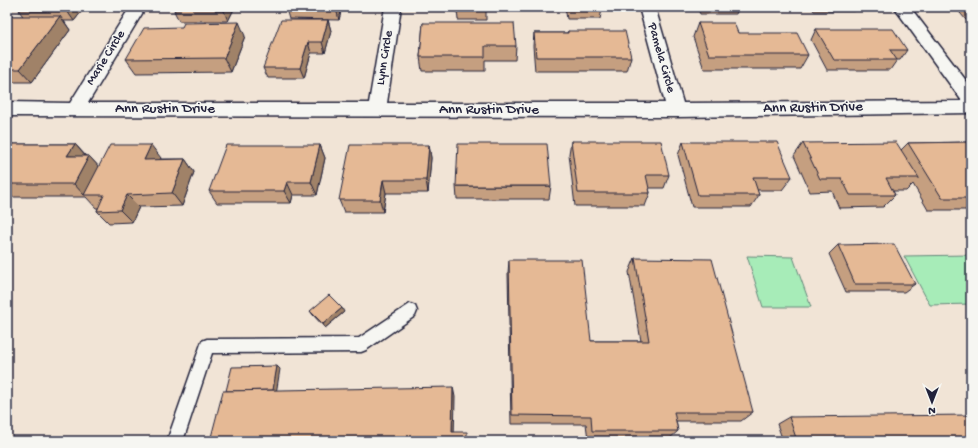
<svg xmlns="http://www.w3.org/2000/svg" width="978" height="448" viewBox="0 0 978 448" font-family="'Gochi Hand',sans-serif">
  <style>
    .green { fill: #a7ecb8; stroke: #64877a }
    .lines { fill: none; stroke-linecap: round; stroke-linejoin: round }
    .service-casing { stroke: #22223b; stroke-width: 3 }
    .minor-casing { stroke: #22223b; stroke-width: 3 }
    .service { fill: #f6f6f2; fill-rule: evenodd }
    .minor { fill: #f6f6f2; fill-rule: evenodd }
    .wall { fill: #c59f80; stroke: #22223b }
    .shaded-wall { fill: #a08268; stroke: #22223b }
    .building { fill: #e5b995; stroke: #22223b }
    .labels { text-anchor: middle; dominant-baseline: central; stroke-width: 3; stroke-linejoin: round; paint-order: stroke }
    .far-street-label { font-size: 13px; fill: #22223b; stroke: #f6f6f2 }
    .street-label { font-size: 15px; fill: #22223b; stroke: #f6f6f2 }
  </style>
  <rect width="100%" height="100%" fill="#f1e4d6"/>
  <filter id="ink" filterUnits="userSpaceOnUse"><feTurbulence type="fractalNoise" baseFrequency=".025" numOctaves="2"/><feDisplacementMap in="SourceGraphic" scale="8" xChannelSelector="R" yChannelSelector="G"/><feConvolveMatrix kernelMatrix="1 2 1 2 8 2 1 2 1" color-interpolation-filters="sRGB"/></filter>
  <g filter="url(#ink)">
    <!-- green -->
    <g class="green">
      <path d="M971,255V304L930,305L904,256Z"/>
      <path d="M747,256L793,257L811,307H763Z"/>
    </g>
    <g class="lines">
      <!-- service casing -->
      <g class="service-casing">
        <path id="service" d="M410,304L415,306L417,311L415,316L366,350L361,352L212,353L183,441H167L202,341L207,339L359,338Z"/>
      </g>
      <!-- minor casing -->
      <g class="minor-casing">
        <path id="minor" d="M130,7H146L88,103H369L385,7H401L387,103H665L639,7H655L683,103L962,101L894,7H910L971,87V113L676,117L7,116V102L70,103Z"/>
      </g>
      <!-- service -->
      <use href="#service" class="service"/>
      <!-- minor -->
      <use href="#minor" class="minor"/>
    </g>
    <!-- wall -->
    <g class="wall">
      <path d="M19,7H85L74,21H64L70,30L32,82H7V16H23L19,11L21,9Z"/>
      <path d="M235,7L228,21H179L174,11Z"/>
      <path d="M342,7L339,20L289,19L286,9Z"/>
      <path d="M443,7H486V20H458L457,10H443Z"/>
      <path d="M565,7H602V9L600,19H567Z"/>
      <path d="M697,7H739L736,14H700Z"/>
      <path d="M811,7H858L855,11H814Z"/>
      <path d="M955,7H971V20H966Z"/>
      <path d="M328,20L331,31L325,53H311L304,78H268L263,68Z"/>
      <path d="M423,23L516,46L515,60H485V71H422L420,57Z"/>
      <path d="M698,23L738,33L808,55L800,69H704L693,37Z"/>
      <path d="M816,29L907,50L900,60H897L890,70H827L811,40Z"/>
      <path d="M568,31L631,57L627,71H535L533,46L534,33H567Z"/>
      <path d="M245,36L231,72L136,73L126,59Z"/>
      <path d="M571,141L669,175L664,188H649L650,193L645,206H575L569,154Z"/>
      <path d="M683,142L792,177L782,190H757L759,195L751,207H692L678,155Z"/>
      <path d="M971,142V210H928L913,184L906,191H893L895,195L883,207L839,208L832,191L810,192L794,156L803,143L901,150L908,143Z"/>
      <path d="M7,144H75L86,156H89L99,167L161,158L160,159H185L194,172L182,206L139,207L132,222L109,223L97,211L98,208H96L86,197H7Z"/>
      <path d="M320,145L325,158L317,195H293L291,203H217L209,191Z"/>
      <path d="M429,145L431,158L428,193H386L383,212H344L339,200Z"/>
      <path d="M456,186H551L549,199H457Z"/>
      <path d="M838,245L915,284L904,292H846L829,254Z"/>
      <path d="M635,258L753,412L741,421H676L678,431L669,439H588L586,424H511L508,273L509,260L591,341H641L629,272Z"/>
      <path d="M310,311L344,312L325,328L313,315Z"/>
      <path d="M789,417L971,441H783L777,424Z"/>
    </g>
    <!-- shaded-wall -->
    <g class="shaded-wall">
      <path d="M70,7H85L74,21L67,11Z"/>
      <path d="M225,7H235L228,21L224,11Z"/>
      <path d="M337,7H342L339,20L336,9Z"/>
      <path d="M60,16L70,30L32,82L20,69Z"/>
      <path d="M328,20L331,31L325,53L322,42Z"/>
      <path d="M239,22L245,36L231,72L224,58Z"/>
      <path d="M308,42L311,53L304,78L300,68Z"/>
      <path d="M75,144L86,157L67,156Z"/>
      <path d="M151,145L161,158L154,173L144,160Z"/>
      <path d="M320,145L325,158L317,195L311,182Z"/>
      <path d="M429,145L431,158L428,193L426,180Z"/>
      <path d="M89,156L101,169L84,195L74,184Z"/>
      <path d="M185,159L194,172L182,206L172,193Z"/>
      <path d="M383,180L386,193L383,212L380,200Z"/>
      <path d="M287,182L293,195L291,203L284,191Z"/>
      <path d="M127,195L139,207L132,222L120,210Z"/>
      <path d="M342,308L344,312L325,328L323,324Z"/>
      <path d="M277,366L280,369L276,394L272,391Z"/>
      <path d="M453,387L455,397L454,440L452,432Z"/>
    </g>
    <!-- building -->
    <g class="building">
      <path d="M22,7H70L67,11H19Z"/>
      <path d="M176,7H225L224,11H174Z"/>
      <path d="M287,7H337L336,9H286Z"/>
      <path d="M458,7H486V10H457Z"/>
      <rect x="568" y="7" width="34" height="2"/>
      <path d="M7,16H60L20,69H7Z"/>
      <path d="M281,20H328L322,42H308L300,68H263Z"/>
      <path d="M239,22L224,58L126,59L144,28L182,27L184,23Z"/>
      <path d="M423,23H514L516,46H485V57H420Z"/>
      <path d="M698,23H734L738,33H797L808,55H709Z"/>
      <path d="M816,29H893L907,50H890L897,60H834Z"/>
      <path d="M568,31H625L631,57H536L534,33H568Z"/>
      <path d="M571,141H661L669,175H646L650,193H578Z"/>
      <path d="M683,142H777L792,177H753L759,195H698Z"/>
      <path d="M896,142L919,178H886L895,195H850L842,179H820L803,143Z"/>
      <path d="M971,142V198H942L908,143Z"/>
      <path d="M7,144H75L67,156H89L74,184H7Z"/>
      <path d="M458,144H547L551,186H456Z"/>
      <path d="M110,145H151L144,160L185,159L172,193L127,195L120,210L97,211L104,195H84Z"/>
      <path d="M226,145H320L311,182H287L284,191H209Z"/>
      <path d="M350,145H429L426,180H383L380,200H339Z"/>
      <path d="M894,244L915,284H855L838,245Z"/>
      <path d="M635,258L712,259L753,412H674L678,431H592L591,416L512,415L509,260H582L591,341H649Z"/>
      <path d="M329,295L342,308L323,324L310,311Z"/>
      <path d="M277,366L273,390L226,391L232,367Z"/>
      <path d="M453,387L452,432H467V441H210L223,391Z"/>
      <path d="M971,415V441H797L789,417Z"/>
    </g>
  </g>
  <g class="labels">
    <!-- far-street labels -->
    <g class="far-street-label">
      <text transform="translate(106 58) rotate(-58)">Marie Circle</text>
      <text transform="translate(385 58) rotate(-81)">Lynn Circle</text>
      <text transform="translate(661 58) rotate(74)">Pamela Circle</text>
    </g>
    <!-- street labels -->
    <g class="street-label">
      <text transform="translate(813 108) rotate(-1)">Ann Rustin Drive</text>
      <text x="165" y="109">Ann Rustin Drive</text>
      <text x="489" y="110">Ann Rustin Drive</text>
    </g>
  </g>
  <!-- margin -->
  <rect width="978" height="448" fill="none" stroke="#f6f6f2" stroke-width="24"/>
  <rect x="12" y="12" width="954" height="424" fill="none" stroke="#22223b" stroke-width="1.5" filter="url(#ink)"/>
  <!-- north arrow -->
  <g transform="translate(932 402) rotate(180)" stroke="#f6f6f2" stroke-width="3" paint-order="stroke">
  <path d="M0-3L7 15L0 10L-7 15Z" fill="#22223b"/>
  <text y="-6" font-size="11" font-weight="bold" text-anchor="middle" fill="#22223b">N</text>
  </g>
</svg>
